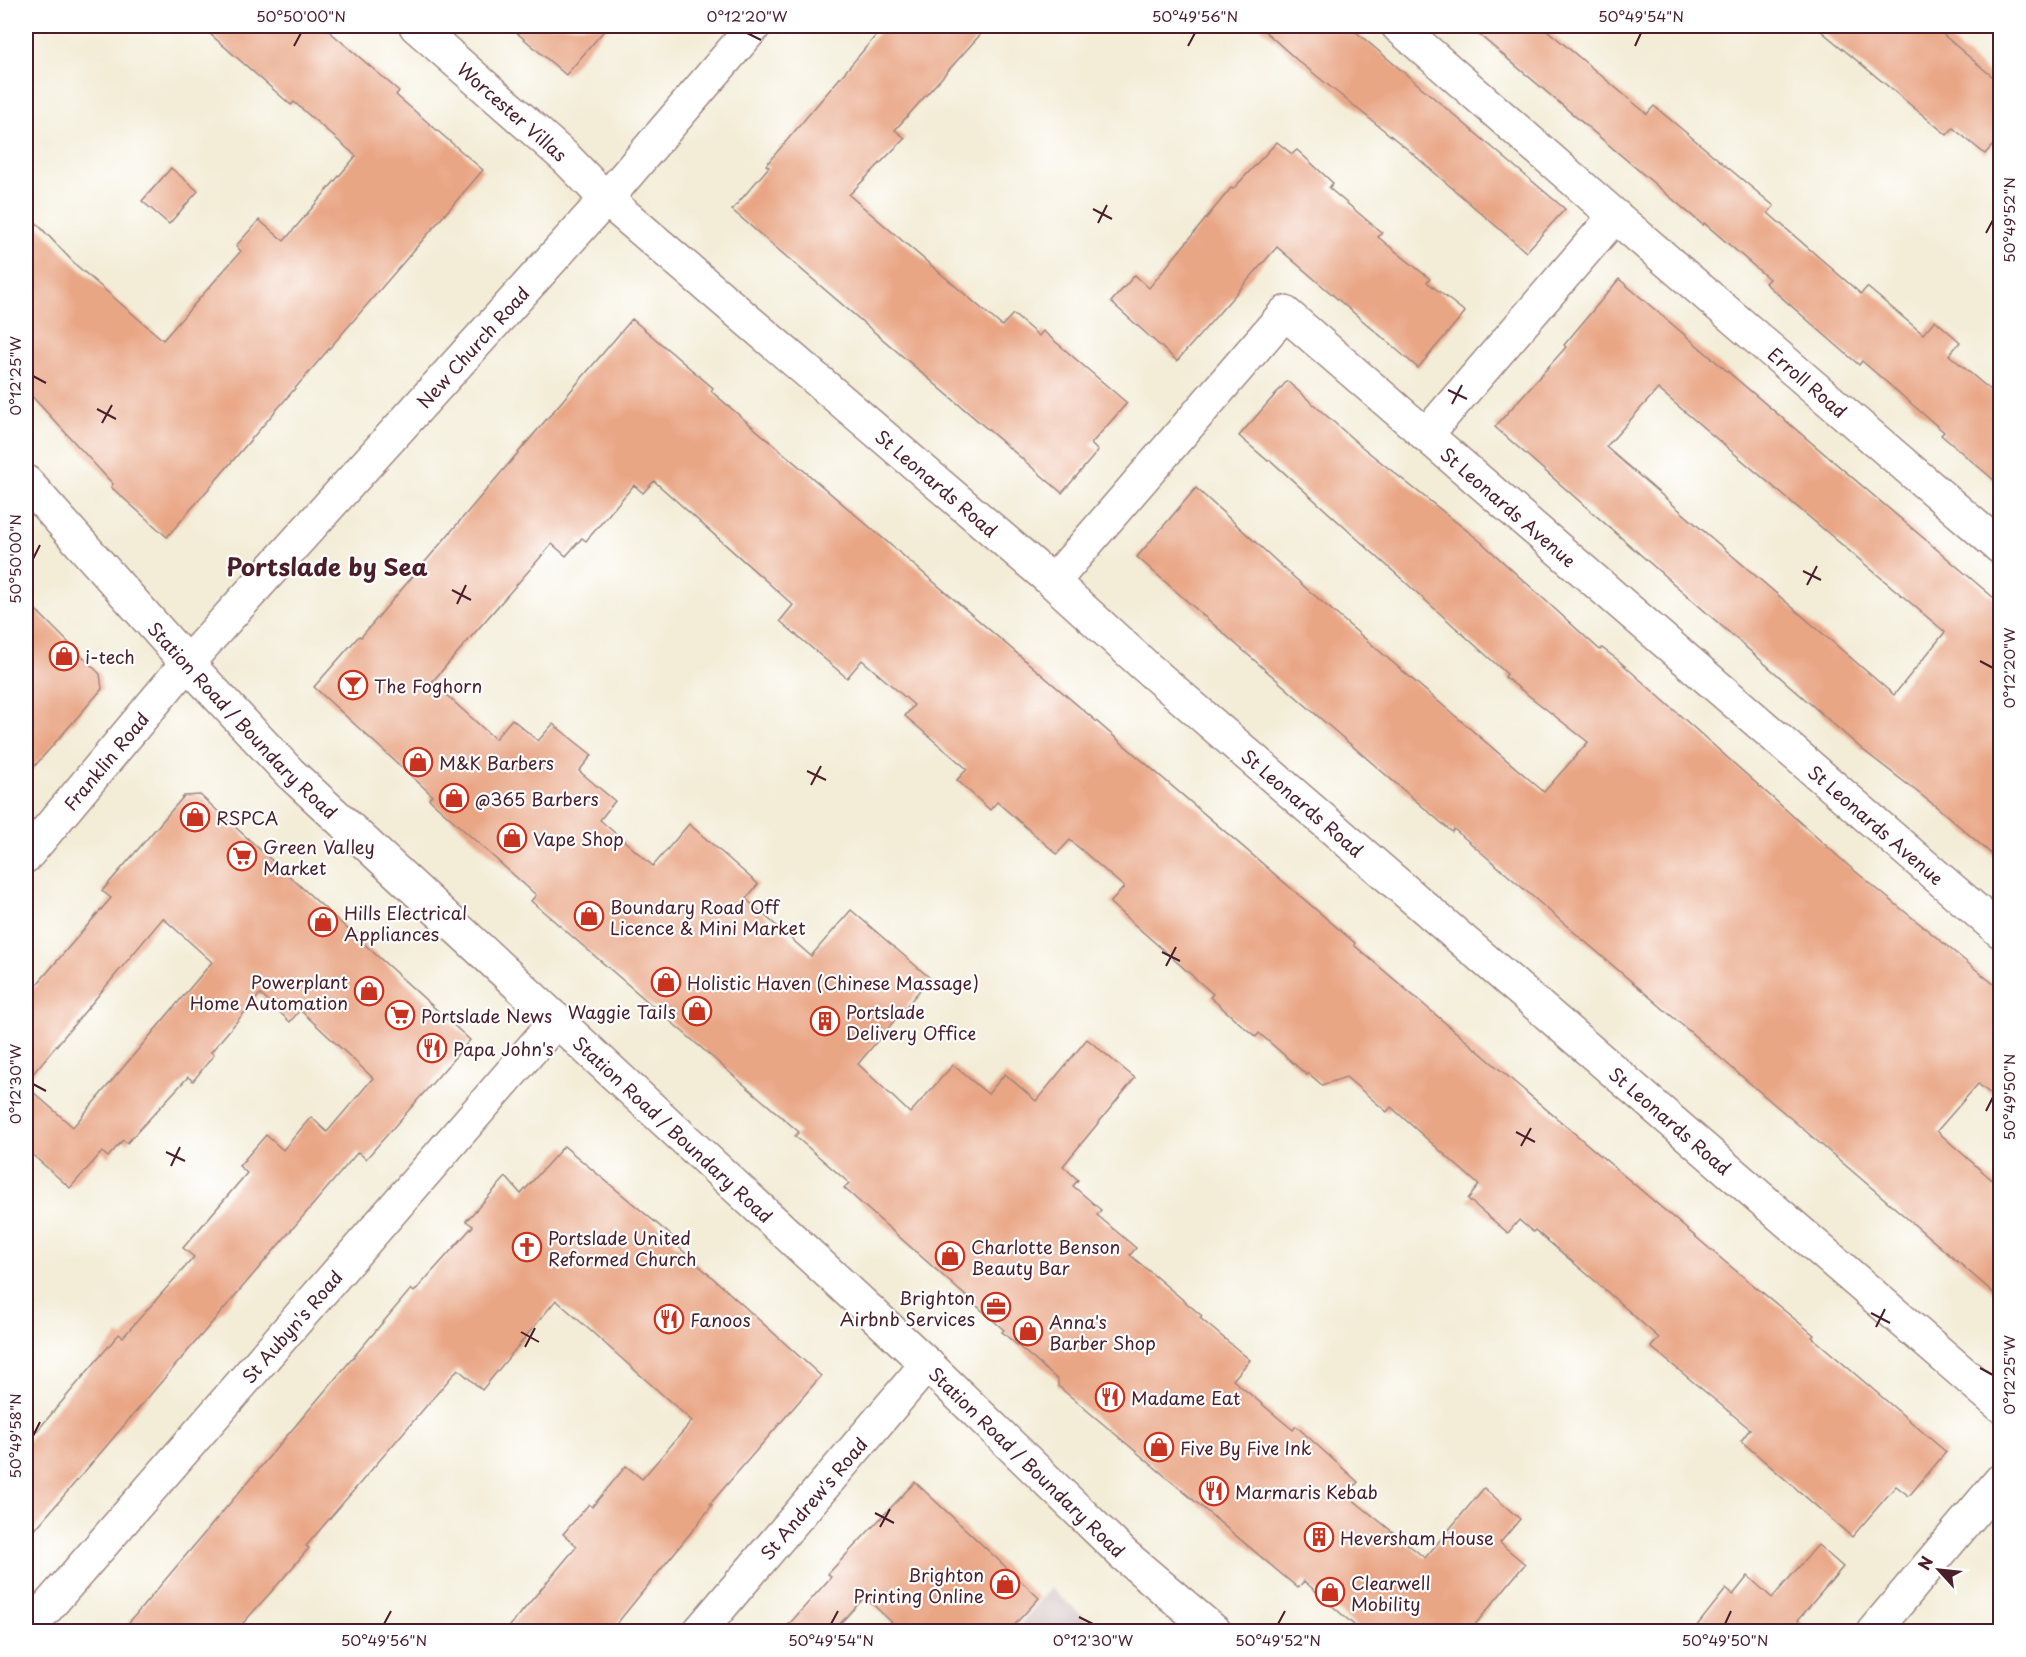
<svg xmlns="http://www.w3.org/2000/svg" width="2026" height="1657" viewBox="0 0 2026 1657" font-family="'Playpen Sans',sans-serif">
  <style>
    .industrial { fill: #d2bfc0 }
    .building { fill: #e9a685; fill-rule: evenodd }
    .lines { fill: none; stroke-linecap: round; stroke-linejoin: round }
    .minor-casing { stroke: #9e8680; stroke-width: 36 }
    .secondary-casing { stroke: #9e8680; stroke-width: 36 }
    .minor { stroke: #fff; stroke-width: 33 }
    .secondary { stroke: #fff; stroke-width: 33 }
    .ticks { fill: none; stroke: #4a1f2b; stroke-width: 2 }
    .labels { text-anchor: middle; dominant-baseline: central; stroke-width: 4.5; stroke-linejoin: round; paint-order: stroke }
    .street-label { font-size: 18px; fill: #4a1f2b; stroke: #fff }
    .poi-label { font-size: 18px; fill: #4a1f2b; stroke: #fff; text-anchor: start }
    .district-label { font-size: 24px; font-weight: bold; fill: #4a1f2b; stroke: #fff }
    .neatline { fill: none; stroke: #4a1f2b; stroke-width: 2 }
    .ticks-label { font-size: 15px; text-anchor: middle; fill: #4a1f2b }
  </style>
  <rect width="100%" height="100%" fill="#fff"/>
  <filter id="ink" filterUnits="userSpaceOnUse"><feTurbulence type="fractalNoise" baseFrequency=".0167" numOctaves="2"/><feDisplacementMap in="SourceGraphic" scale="12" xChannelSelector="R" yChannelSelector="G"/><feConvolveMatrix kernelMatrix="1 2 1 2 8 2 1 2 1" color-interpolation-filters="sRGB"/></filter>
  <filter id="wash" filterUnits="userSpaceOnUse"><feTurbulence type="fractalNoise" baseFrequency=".008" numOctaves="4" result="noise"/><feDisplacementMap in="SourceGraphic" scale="24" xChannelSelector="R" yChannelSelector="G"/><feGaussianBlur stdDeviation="1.35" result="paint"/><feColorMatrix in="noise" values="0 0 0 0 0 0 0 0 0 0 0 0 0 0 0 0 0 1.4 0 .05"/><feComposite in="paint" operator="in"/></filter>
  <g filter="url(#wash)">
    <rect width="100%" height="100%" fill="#f3ecd6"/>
    <!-- industrial -->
    <path class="industrial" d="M1050,1588L1100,1631H1015Z"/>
    <g id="blocks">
      <!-- building -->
      <g class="building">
        <path d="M201,26H323L399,91L396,95L483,170L167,537L111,487L113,484L26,390V212L76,265L163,340L241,251L236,246L259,220L284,241L356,156L294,102L291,105Z"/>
        <path d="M509,26H608L566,75Z"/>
        <path d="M884,26H988L895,130L905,138L849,195L1002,326L1013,314L1039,336L1043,331L1127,403L1091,444L1098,451L1062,493L732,210L769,167L766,165Z"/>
        <path d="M1259,26H1349L1565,209L1526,252L1406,148L1297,60Z"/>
        <path d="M1469,26H1542L1647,114L1654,106L1774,206L1768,213L1861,294L1867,287L1923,334L1935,320L1960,342L1949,355L2001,399V486L1941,435L1944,432L1862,361L1859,365L1765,283L1769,279L1704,223L1703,225Z"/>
        <path d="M1815,26H1933L2001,84V136L1985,154L1953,128L1947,135Z"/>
        <path d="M1277,142L1292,154L1297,150L1333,183L1329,188L1382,233L1378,237L1430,279L1427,282L1465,312L1418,368L1277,247L1177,361L1111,302L1135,275L1149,288L1231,188L1233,189Z"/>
        <path d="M171,168L198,191L169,224L142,201Z"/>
        <path d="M1619,279L2001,604V862L1938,808L1863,750L1495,427L1566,347L1564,345ZM1658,389L1945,632L1894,695L1606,447Z"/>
        <path d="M632,319L713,388L711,391L1355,943L1354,945L1724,1261L1814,1335L1812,1337L1946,1452L1909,1496L1896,1486L1852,1537L1741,1441L1750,1429L1651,1347L1659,1338L1594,1280L1535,1230L1533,1232L1519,1220L1508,1233L1468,1199L1479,1185L1391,1107L1387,1112L1346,1077L1322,1085L1308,1073L1307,1075L1259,1033L1256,1037L1237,1021L1210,997L1213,994L1110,903L1124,887L1070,840L1057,854L997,802L990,810L957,780L967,769L905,716L914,705L862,660L847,678L780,621L793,605L654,481L643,493L634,485L586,541L582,538L566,556L552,544L432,682L495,739L512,719L538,741L553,724L592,755L579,771L615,801L600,820L653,866L689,824L758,884L746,899L811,956L851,910L930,978L858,1064L910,1113L953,1065L988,1094L1005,1074L1036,1101L1087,1039L1135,1078L1063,1166L1078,1180L1073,1186L1101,1210L1097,1215L1136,1248L1130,1255L1202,1316L1200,1318L1250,1360L1233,1380L1293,1430L1296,1426L1358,1482L1347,1495L1425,1558L1484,1488L1520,1519L1500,1543L1525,1564L1469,1632H1362L1304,1581L1298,1588L1058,1386V1380L1002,1332L1004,1330L844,1188L849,1183L795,1136L799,1132L531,901L536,895L429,799L432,795L314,687L359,636L361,637Z"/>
        <path d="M1287,381L1362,447L1480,541L1600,650L1602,648L1618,660L1850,867L2001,990V1102L1978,1084L1937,1131L2001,1188V1299L1454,829L1452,832L1320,718L1137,557L1196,488L1307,589L1544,792L1588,742L1505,677L1507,674L1270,460L1268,461L1239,436Z"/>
        <path d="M26,600L100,674L102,689L26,776Z"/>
        <path d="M200,795L470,1040L366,1159L358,1152L26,1540V1444L119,1334L123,1337L194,1257L183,1248L247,1173L239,1166L266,1135L283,1150L311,1117L327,1132L373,1078L300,1010L290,1022L260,994L211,1052L214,1055L193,1081L188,1077L127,1143L123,1140L108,1157L102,1152L70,1188L26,1149V1086L73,1127L212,962L163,918L26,1082V997L111,898L102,891L184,796Z"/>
        <path d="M564,1146L674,1238L672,1241L821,1376L710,1504L712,1505L697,1525L610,1632H505L577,1546L563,1534L589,1504L592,1507L626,1466L642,1479L692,1421L556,1300L482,1390L458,1369L306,1546L309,1548L280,1582L235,1632H121L411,1289L414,1292L473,1226L466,1221L506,1177L521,1194Z"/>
        <path d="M915,1482L1039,1598L1008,1632H902L865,1597L832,1632H782L831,1577L828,1574Z"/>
        <path d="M1818,1545L1843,1567L1798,1620L1812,1632H1692L1726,1589L1733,1595L1748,1576L1772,1598Z"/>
      </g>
    </g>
  </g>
  <g filter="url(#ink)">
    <use href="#blocks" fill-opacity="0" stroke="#9e8680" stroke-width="1.5"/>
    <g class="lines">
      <!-- minor casing -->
      <g class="minor-casing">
        <g id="minor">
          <path id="s1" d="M416,26L566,158L606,199L1053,582L1144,665L2000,1405"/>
          <path id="s2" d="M1398,26L1615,216L2000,547"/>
          <path d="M1426,435L1615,216"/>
          <path id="s3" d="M1053,582L1285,313L2000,931"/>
          <path id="s4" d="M26,856L187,663"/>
          <path id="s5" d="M26,1632L557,1020"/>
          <path id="s6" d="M699,1632L927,1364"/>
          <path d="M1873,1632L2000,1481"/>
        </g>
      </g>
      <!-- secondary casing -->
      <g class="secondary-casing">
        <g id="secondary">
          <path id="s7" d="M26,482L187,663L290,773L927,1364L1123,1554L1215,1632"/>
          <path id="s8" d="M187,663L606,199L754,26"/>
        </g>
      </g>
      <!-- minor -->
      <use href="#minor" class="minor"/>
      <!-- secondary -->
      <use href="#secondary" class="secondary"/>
    </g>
  </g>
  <!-- ticks -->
  <path class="ticks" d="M747,33L761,40M294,46L301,33M1188,46L1195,33M1635,46L1641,33M1093,209L1112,219M1098,223L1107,205M1986,233L1993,220M33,376L46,383M1448,390L1467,399M1452,404L1462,385M97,409L116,419M102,423L112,405M33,559L40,545M1803,571L1821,580M1807,585L1817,566M452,590L471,600M457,604L466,585M1980,661L1993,668M807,771L826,780M811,785L821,766M1162,952L1180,961M1166,966L1176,947M33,1084L46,1091M1986,1111L1993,1097M1516,1132L1535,1142M1521,1146L1531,1128M166,1152L185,1161M171,1166L180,1147M1871,1313L1890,1323M1876,1327L1885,1309M521,1332L539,1342M525,1347L535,1328M1980,1368L1993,1375M33,1436L40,1422M875,1513L894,1523M880,1527L890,1509M1079,1617L1093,1624M384,1624L391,1611M831,1624L838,1611M1278,1624L1285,1611M1725,1624L1731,1611"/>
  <!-- icons -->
  <defs>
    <g id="shop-ring" transform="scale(1.5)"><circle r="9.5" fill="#fff" stroke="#c8321e" stroke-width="1.5"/><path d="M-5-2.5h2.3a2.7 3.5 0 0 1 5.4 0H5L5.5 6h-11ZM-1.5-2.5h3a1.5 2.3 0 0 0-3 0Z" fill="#c8321e"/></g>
    <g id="bar-ring" transform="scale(1.5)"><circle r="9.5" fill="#fff" stroke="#c8321e" stroke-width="1.5"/><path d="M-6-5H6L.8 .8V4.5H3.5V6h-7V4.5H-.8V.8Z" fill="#c8321e"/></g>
    <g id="supermarket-ring" transform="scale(1.5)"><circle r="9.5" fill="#fff" stroke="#c8321e" stroke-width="1.5"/><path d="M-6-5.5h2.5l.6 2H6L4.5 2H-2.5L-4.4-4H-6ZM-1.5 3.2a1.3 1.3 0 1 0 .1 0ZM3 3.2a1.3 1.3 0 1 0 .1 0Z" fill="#c8321e"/></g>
    <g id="building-ring" transform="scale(1.5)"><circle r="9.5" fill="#fff" stroke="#c8321e" stroke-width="1.5"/><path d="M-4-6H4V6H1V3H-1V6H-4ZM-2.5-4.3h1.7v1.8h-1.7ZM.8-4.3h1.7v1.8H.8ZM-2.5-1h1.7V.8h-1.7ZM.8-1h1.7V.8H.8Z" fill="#c8321e"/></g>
    <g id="restaurant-ring" transform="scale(1.5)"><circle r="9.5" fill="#fff" stroke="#c8321e" stroke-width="1.5"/><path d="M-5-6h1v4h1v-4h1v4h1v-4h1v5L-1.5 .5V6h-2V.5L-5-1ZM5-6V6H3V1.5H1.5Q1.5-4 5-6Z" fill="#c8321e"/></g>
    <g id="church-ring" transform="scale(1.5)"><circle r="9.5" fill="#fff" stroke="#c8321e" stroke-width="1.5"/><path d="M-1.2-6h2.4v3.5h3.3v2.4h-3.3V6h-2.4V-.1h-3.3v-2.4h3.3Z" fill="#c8321e"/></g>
    <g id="office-ring" transform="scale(1.5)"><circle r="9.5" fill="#fff" stroke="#c8321e" stroke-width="1.5"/><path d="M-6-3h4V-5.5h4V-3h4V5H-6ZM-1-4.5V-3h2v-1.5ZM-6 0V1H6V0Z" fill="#c8321e"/></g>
  </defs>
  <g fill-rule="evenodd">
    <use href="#shop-ring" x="64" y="656"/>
    <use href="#bar-ring" x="353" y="685"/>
    <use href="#shop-ring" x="418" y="762"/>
    <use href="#shop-ring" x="454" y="798"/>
    <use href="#shop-ring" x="195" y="817"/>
    <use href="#shop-ring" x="512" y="838"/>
    <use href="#supermarket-ring" x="242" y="856"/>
    <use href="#shop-ring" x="589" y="916"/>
    <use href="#shop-ring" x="323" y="922"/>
    <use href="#shop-ring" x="666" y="982"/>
    <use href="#shop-ring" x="369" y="991"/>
    <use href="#shop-ring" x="697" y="1011"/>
    <use href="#supermarket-ring" x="400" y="1015"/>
    <use href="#building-ring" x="825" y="1021"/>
    <use href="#restaurant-ring" x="432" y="1048"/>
    <use href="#church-ring" x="527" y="1247"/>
    <use href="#shop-ring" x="950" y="1256"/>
    <use href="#office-ring" x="996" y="1307"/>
    <use href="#restaurant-ring" x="669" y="1319"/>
    <use href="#shop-ring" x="1028" y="1331"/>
    <use href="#restaurant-ring" x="1110" y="1397"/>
    <use href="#shop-ring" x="1159" y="1447"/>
    <use href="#restaurant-ring" x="1214" y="1491"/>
    <use href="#building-ring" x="1319" y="1537"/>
    <use href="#shop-ring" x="1005" y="1584"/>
    <use href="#shop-ring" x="1330" y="1592"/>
  </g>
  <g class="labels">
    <!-- street labels -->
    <g class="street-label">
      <text stroke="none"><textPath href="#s1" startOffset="129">Worcester Villas</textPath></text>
      <text stroke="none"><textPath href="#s8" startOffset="426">New Church Road</textPath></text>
      <text stroke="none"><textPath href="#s2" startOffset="543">Erroll Road</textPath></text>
      <text stroke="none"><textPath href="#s1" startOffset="693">St Leonards Road</textPath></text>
      <text stroke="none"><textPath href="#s3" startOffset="651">St Leonards Avenue</textPath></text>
      <text stroke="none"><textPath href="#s7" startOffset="322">Station Road / Boundary Road</textPath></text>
      <text stroke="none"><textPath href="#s4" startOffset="124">Franklin Road</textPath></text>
      <text stroke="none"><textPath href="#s1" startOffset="1179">St Leonards Road</textPath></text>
      <text stroke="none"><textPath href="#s3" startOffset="1137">St Leonards Avenue</textPath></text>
      <text stroke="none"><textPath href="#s1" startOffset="1665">St Leonards Road</textPath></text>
      <text stroke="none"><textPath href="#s7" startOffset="916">Station Road / Boundary Road</textPath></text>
      <text stroke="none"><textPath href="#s5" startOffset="405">St Aubyn's Road</textPath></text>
      <text stroke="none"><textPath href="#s7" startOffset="1402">Station Road / Boundary Road</textPath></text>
      <text stroke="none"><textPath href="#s6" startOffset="176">St Andrew's Road</textPath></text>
    </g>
    <!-- poi labels -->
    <g class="poi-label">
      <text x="85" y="656">i-tech</text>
      <text x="374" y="685">The Foghorn</text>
      <text x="439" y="762">M&amp;K Barbers</text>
      <text x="475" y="798">@365 Barbers</text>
      <text x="216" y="817">RSPCA</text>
      <text x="533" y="838">Vape Shop</text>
      <text x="263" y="846">Green Valley<tspan x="263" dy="21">Market</tspan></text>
      <text x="610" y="906">Boundary Road Off<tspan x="610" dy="21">Licence &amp; Mini Market</tspan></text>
      <text x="344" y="912">Hills Electrical<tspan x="344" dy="21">Appliances</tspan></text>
      <text x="348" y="981" text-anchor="end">Powerplant<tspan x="348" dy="21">Home Automation</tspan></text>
      <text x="687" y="982">Holistic Haven (Chinese Massage)</text>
      <text x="676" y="1011" text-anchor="end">Waggie Tails</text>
      <text x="846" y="1011">Portslade<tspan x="846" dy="21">Delivery Office</tspan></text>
      <text x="421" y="1015">Portslade News</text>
      <text x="453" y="1048">Papa John's</text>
      <text x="548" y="1237">Portslade United<tspan x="548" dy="21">Reformed Church</tspan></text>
      <text x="971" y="1246">Charlotte Benson<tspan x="971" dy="21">Beauty Bar</tspan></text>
      <text x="975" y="1297" text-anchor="end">Brighton<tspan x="975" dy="21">Airbnb Services</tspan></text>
      <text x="690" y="1319">Fanoos</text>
      <text x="1049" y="1321">Anna's<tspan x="1049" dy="21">Barber Shop</tspan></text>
      <text x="1131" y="1397">Madame Eat</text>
      <text x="1180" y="1447">Five By Five Ink</text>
      <text x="1235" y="1491">Marmaris Kebab</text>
      <text x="1340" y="1537">Heversham House</text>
      <text x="984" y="1574" text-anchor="end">Brighton<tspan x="984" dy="21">Printing Online</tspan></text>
      <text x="1351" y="1582">Clearwell<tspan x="1351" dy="21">Mobility</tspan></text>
    </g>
    <!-- district labels -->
    <g class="district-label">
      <text x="327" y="566">Portslade by Sea</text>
    </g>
  </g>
  <!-- margin -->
  <rect width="2026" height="1657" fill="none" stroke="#fff" stroke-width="66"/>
  <!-- north arrow -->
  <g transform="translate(1939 1570) rotate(297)" stroke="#ffffff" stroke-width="4.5" paint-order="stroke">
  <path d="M0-4.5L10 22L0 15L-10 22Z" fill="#4a1f2b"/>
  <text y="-9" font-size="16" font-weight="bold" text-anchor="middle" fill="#4a1f2b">N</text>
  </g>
  <rect x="33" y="33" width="1960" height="1591" class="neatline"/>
  <g class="ticks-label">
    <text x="301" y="22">50°50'00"N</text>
    <text x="747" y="22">0°12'20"W</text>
    <text x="1195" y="22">50°49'56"N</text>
    <text x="1641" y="22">50°49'54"N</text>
    <text transform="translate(2010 220) rotate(-90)" y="5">50°49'52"N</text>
    <text transform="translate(16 376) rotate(-90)" y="5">0°12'25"W</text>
    <text transform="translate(16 559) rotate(-90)" y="5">50°50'00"N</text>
    <text transform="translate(2010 668) rotate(-90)" y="5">0°12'20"W</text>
    <text transform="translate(16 1084) rotate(-90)" y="5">0°12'30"W</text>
    <text transform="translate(2010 1097) rotate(-90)" y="5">50°49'50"N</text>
    <text transform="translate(2010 1375) rotate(-90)" y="5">0°12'25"W</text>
    <text transform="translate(16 1436) rotate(-90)" y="5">50°49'58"N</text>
    <text x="384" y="1646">50°49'56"N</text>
    <text x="831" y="1646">50°49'54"N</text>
    <text x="1093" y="1646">0°12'30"W</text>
    <text x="1278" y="1646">50°49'52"N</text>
    <text x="1725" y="1646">50°49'50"N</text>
  </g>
</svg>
